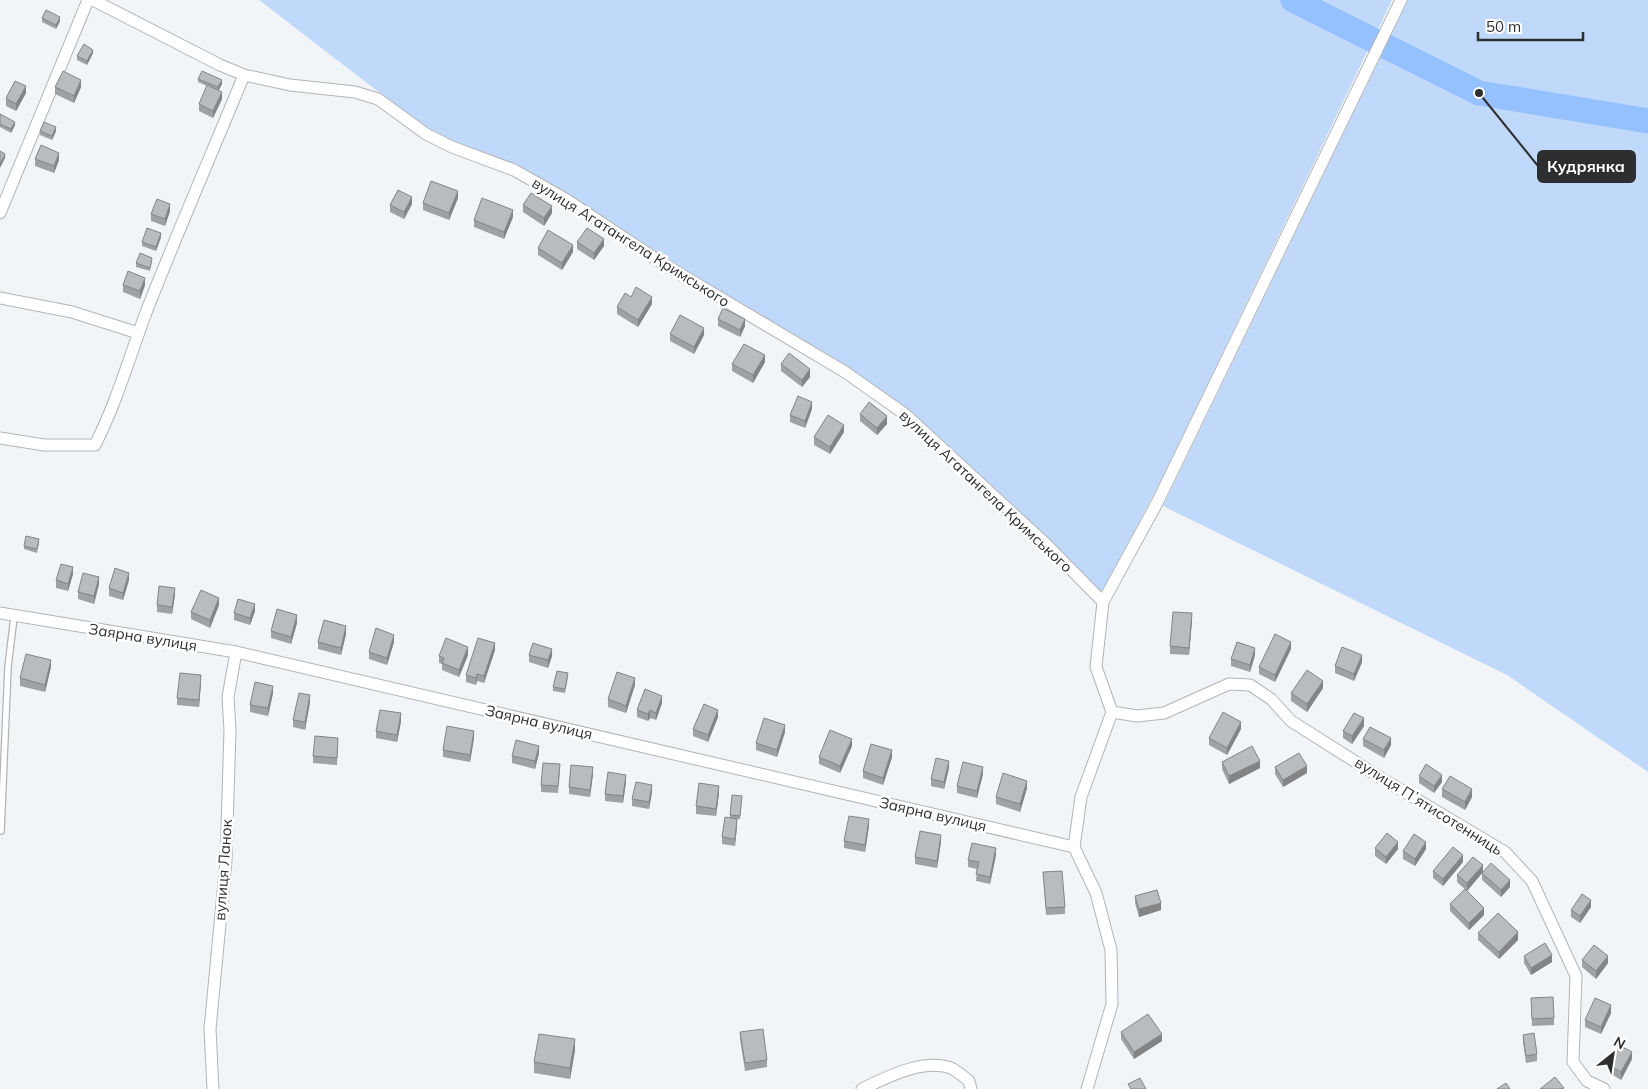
<svg xmlns="http://www.w3.org/2000/svg" width="1648" height="1089" viewBox="0 0 1648 1089" font-family="Mulish,sans-serif">
  <style>
    .green { fill: #c0d9fa }
    .lines { fill: none; stroke-linecap: round; stroke-linejoin: round }
    .river { stroke: #95c2fe; stroke-width: 25 }
    .service-casing { stroke: #b2b4b8; stroke-width: 8 }
    .minor-casing { stroke: #b2b4b8; stroke-width: 13 }
    .service { stroke: #fff; stroke-width: 5.5 }
    .minor { stroke: #fff; stroke-width: 11 }
    .wall { fill: #9fa2a4 }
    .shaded-wall { fill: #828486 }
    .building { fill: #b9bcbf; stroke: #828486 }
    .labels { text-anchor: middle; dominant-baseline: central; stroke-width: 5; stroke-linejoin: round; paint-order: stroke }
    .street-label { font-size: 15px; fill: #2d2e2f; stroke: #fff }
    .leader { fill: none; stroke: #2d2e2f; stroke-width: 2 }
    .callout-dot { fill: #2d2e2f; stroke: #fff; stroke-width: 2 }
    .callout { fill: #2d2e2f; stroke: #2d2e2f; stroke-width: 2 }
    .callout-label { font-size: 16px; text-anchor: middle; font-weight: bold; fill: #fff }
  </style>
  <rect width="100%" height="100%" fill="#f2f5f8"/>
  <!-- green -->
  <g class="green">
    <path d="M259,0H1392L1161,481L1101,593L909,412L668,261L428,130Z"/>
    <path d="M1408,0H1648V772L1507,675L1163,506Z"/>
  </g>
  <g class="lines">
    <!-- river -->
    <path class="river" d="M1293,0L1479,93L1648,121"/>
    <!-- service casing -->
    <g class="service-casing">
      <path id="service" d="M1,831L8,667L14,617"/>
    </g>
    <!-- minor casing -->
    <g class="minor-casing">
      <g id="minor">
        <path d="M93,0L220,65L244,75L290,85L355,92L378,99L426,134L452,147L514,170L567,200L665,265L845,372L906,415L1047,545L1103,602"/>
        <path d="M0,213L88,0"/>
        <path d="M0,298L72,312L138,333"/>
        <path d="M0,438L44,445H95C117,402 130,355 147,310C178,231 212,153 244,75"/>
        <path d="M0,613L236,652L1074,847"/>
        <path d="M1112,712L1137,716L1164,713L1229,684L1250,685L1271,699L1291,721L1381,778L1505,852L1532,881L1576,976L1573,1062L1587,1081L1604,1089"/>
        <path d="M213,1089L210,1029L226,861L230,730L228,697L236,652"/>
        <path d="M862,1089C887,1077 925,1057 953,1069C958,1072 964,1077 969,1081L971,1089"/>
        <path d="M1087,1089L1112,1004L1111,950L1096,893L1074,847L1081,797L1112,712L1096,667L1103,602L1157,503L1401,0"/>
      </g>
    </g>
    <!-- service -->
    <use href="#service" class="service"/>
    <!-- minor -->
    <use href="#minor" class="minor"/>
  </g>
  <!-- wall -->
  <g class="wall">
    <path d="M42,18L60,21L56,29L42,22Z"/>
    <path d="M93,53L87,65L77,60V56Z"/>
    <path d="M198,79L222,84L219,90L222,99L213,118L199,111V104L207,86L198,82Z"/>
    <path d="M55,87H81L74,103L55,94Z"/>
    <path d="M26,93L16,111L6,106V98Z"/>
    <path d="M0,114L15,125L11,133L0,127Z"/>
    <path d="M40,131H56L52,140L40,135Z"/>
    <path d="M35,159L59,160L54,173L35,166Z"/>
    <path d="M458,198L449,220L423,210V203Z"/>
    <path d="M412,204L404,219L390,212V205Z"/>
    <path d="M523,205L552,213L544,226L523,212Z"/>
    <path d="M170,211L165,226L151,221V214Z"/>
    <path d="M513,217L504,239L474,227V220Z"/>
    <path d="M161,237L156,251L142,246V242Z"/>
    <path d="M577,242L604,246L594,260L577,249Z"/>
    <path d="M538,248L573,252L562,270L538,255Z"/>
    <path d="M152,261L150,271L136,267V263Z"/>
    <path d="M123,285H145L140,299L123,292Z"/>
    <path d="M631,297L652,304L638,327L617,314V307Z"/>
    <path d="M718,319L745,326L740,337L718,326Z"/>
    <path d="M670,334L704,335L694,354L670,341Z"/>
    <path d="M765,362L753,383L732,371V364Z"/>
    <path d="M781,364L810,377L802,387L781,371Z"/>
    <path d="M812,409L805,428L790,422V415Z"/>
    <path d="M860,414L887,424L877,435L860,421Z"/>
    <path d="M844,432L830,454L814,445V437Z"/>
    <path d="M39,543L37,553L24,549V546Z"/>
    <path d="M73,574L68,591L56,588V580Z"/>
    <path d="M129,580L123,600L109,596V588Z"/>
    <path d="M99,584L94,604L78,599V592Z"/>
    <path d="M175,595L172,614L157,612V605Z"/>
    <path d="M219,605L210,628L191,619V612Z"/>
    <path d="M255,611L250,625L234,620V613Z"/>
    <path d="M1192,620L1189,655L1170,654V646Z"/>
    <path d="M297,623L291,644L271,638V631Z"/>
    <path d="M346,634L341,655L318,649V642Z"/>
    <path d="M394,642L387,665L369,659V652Z"/>
    <path d="M1291,649L1275,682L1259,674V667Z"/>
    <path d="M495,650L484,683L477,681L476,685L466,682V675Z"/>
    <path d="M468,655L459,677L442,670V664L439,663V656Z"/>
    <path d="M529,655L552,656L548,668L529,662Z"/>
    <path d="M1255,655L1250,672L1231,666V659Z"/>
    <path d="M1362,662L1354,681L1335,673V666Z"/>
    <path d="M51,667L45,692L20,686V678Z"/>
    <path d="M568,677L565,693L553,691V687Z"/>
    <path d="M201,682L199,707L177,705V698Z"/>
    <path d="M635,685L626,713L608,707V699Z"/>
    <path d="M1323,688L1307,712L1291,701V693Z"/>
    <path d="M273,693L268,716L250,712V705Z"/>
    <path d="M310,702L305,730L293,727V720Z"/>
    <path d="M662,703L656,720L650,718L648,721L637,717V710Z"/>
    <path d="M718,717L708,742L693,736V729Z"/>
    <path d="M401,721L397,742L376,738V731Z"/>
    <path d="M1364,726L1352,744L1343,738V731Z"/>
    <path d="M1241,729L1227,755L1209,745V738Z"/>
    <path d="M785,732L777,757L756,750V743Z"/>
    <path d="M474,738L470,762L443,757V750Z"/>
    <path d="M1363,739L1391,745L1384,758L1363,746Z"/>
    <path d="M338,745L337,765L313,763V756Z"/>
    <path d="M852,746L840,773L819,764V757Z"/>
    <path d="M539,753L535,769L512,763V756Z"/>
    <path d="M892,757L883,785L863,778V771Z"/>
    <path d="M1222,762L1260,768L1229,784L1222,769Z"/>
    <path d="M1275,767L1307,773L1283,787L1275,774Z"/>
    <path d="M949,768L944,789L931,786V779Z"/>
    <path d="M560,771L558,793L541,792V785Z"/>
    <path d="M593,774L590,797L569,794V787Z"/>
    <path d="M983,774L977,798L957,793V786Z"/>
    <path d="M1419,776L1442,782L1434,793L1419,783Z"/>
    <path d="M626,782L623,803L605,801V794Z"/>
    <path d="M1027,788L1020,812L996,804V797Z"/>
    <path d="M1442,789L1472,797L1465,810L1442,797Z"/>
    <path d="M652,792L649,809L632,806V799Z"/>
    <path d="M719,793L716,816L696,814V806Z"/>
    <path d="M742,799L740,819H737V826L735,846L722,844V837L730,818V815Z"/>
    <path d="M869,826L865,852L844,848V841Z"/>
    <path d="M941,842L937,868L915,864V857Z"/>
    <path d="M1375,848L1398,849L1386,864L1375,856Z"/>
    <path d="M1426,849L1415,866L1403,859V851Z"/>
    <path d="M996,855L990,884L976,881L977,869L968,867V860Z"/>
    <path d="M1463,862L1443,886L1433,878V871Z"/>
    <path d="M1043,872L1065,907V914L1046,915Z"/>
    <path d="M1483,872L1467,891L1457,882V875Z"/>
    <path d="M1482,873L1510,887L1501,897L1482,880Z"/>
    <path d="M1135,896L1161,910L1139,917L1135,903Z"/>
    <path d="M1450,904L1484,915L1469,930L1450,911Z"/>
    <path d="M1591,907L1580,923L1571,917V910Z"/>
    <path d="M1478,933L1518,940L1499,959L1478,940Z"/>
    <path d="M1524,956L1552,962L1531,975L1524,963Z"/>
    <path d="M1582,960L1608,963L1596,979L1582,967Z"/>
    <path d="M1531,998L1554,1018V1025L1532,1026Z"/>
    <path d="M1611,1013L1601,1034L1585,1027V1020Z"/>
    <path d="M740,1032L767,1060V1067L745,1071L740,1039Z"/>
    <path d="M1121,1032L1162,1041L1134,1059L1121,1039Z"/>
    <path d="M1523,1035L1537,1054V1061L1526,1063L1523,1042Z"/>
    <path d="M575,1050L570,1079L534,1073V1062Z"/>
    <path d="M1632,1059L1621,1080L1608,1072V1065Z"/>
  </g>
  <!-- shaded-wall -->
  <g class="shaded-wall">
    <path d="M60,17V21L56,29V25Z"/>
    <path d="M93,50V53L87,65V61Z"/>
    <path d="M81,80V87L74,103V96Z"/>
    <path d="M222,80V84L218,91V87Z"/>
    <path d="M26,86V93L16,111V104Z"/>
    <path d="M222,92V99L213,118V111Z"/>
    <path d="M15,122V125L11,133V129Z"/>
    <path d="M56,127V131L52,140V136Z"/>
    <path d="M59,153V160L54,173V166Z"/>
    <path d="M5,154V158L0,168V164Z"/>
    <path d="M458,191V198L449,220V213Z"/>
    <path d="M412,197V204L404,219V212Z"/>
    <path d="M170,204V211L165,226V219Z"/>
    <path d="M552,206V213L544,226V218Z"/>
    <path d="M513,210V217L504,239V232Z"/>
    <path d="M161,233V237L156,251V247Z"/>
    <path d="M604,239V246L594,260V253Z"/>
    <path d="M573,245V252L562,270V263Z"/>
    <path d="M145,278V285L140,299V291Z"/>
    <path d="M652,297V304L638,327V320Z"/>
    <path d="M745,319V326L740,337V330Z"/>
    <path d="M704,328V335L694,354V347Z"/>
    <path d="M765,355V362L753,383V375Z"/>
    <path d="M810,369V377L802,387V380Z"/>
    <path d="M812,402V409L805,428V421Z"/>
    <path d="M887,416V424L877,435V428Z"/>
    <path d="M844,425V432L830,454V447Z"/>
    <path d="M73,567V574L68,591V584Z"/>
    <path d="M129,573V580L123,600V593Z"/>
    <path d="M99,577V584L94,604V596Z"/>
    <path d="M175,588V595L172,614V607Z"/>
    <path d="M219,598V605L210,628V620Z"/>
    <path d="M255,604V611L250,625V618Z"/>
    <path d="M1192,613V620L1189,655V648Z"/>
    <path d="M297,615V623L291,644V637Z"/>
    <path d="M346,626V634L341,655V648Z"/>
    <path d="M394,635V642L387,665V658Z"/>
    <path d="M1291,642V649L1275,682V675Z"/>
    <path d="M495,643V650L484,683V676Z"/>
    <path d="M468,647V655L459,677V670Z"/>
    <path d="M1255,648V655L1250,672V665Z"/>
    <path d="M552,649V656L548,668V660Z"/>
    <path d="M1362,655V662L1354,681V674Z"/>
    <path d="M51,660V667L45,692V685Z"/>
    <path d="M477,674V681L476,685V678Z"/>
    <path d="M201,675V682L199,707V700Z"/>
    <path d="M635,678V685L626,713V706Z"/>
    <path d="M1323,681V688L1307,712V704Z"/>
    <path d="M273,686V693L268,716V708Z"/>
    <path d="M310,695V702L305,730V722Z"/>
    <path d="M662,696V703L656,720V713Z"/>
    <path d="M650,710V718L648,721V714Z"/>
    <path d="M718,710V717L708,742V735Z"/>
    <path d="M401,713V721L397,742V735Z"/>
    <path d="M1364,718V726L1352,744V736Z"/>
    <path d="M1241,722V729L1227,755V748Z"/>
    <path d="M785,725V732L777,757V750Z"/>
    <path d="M474,731V738L470,762V755Z"/>
    <path d="M1391,738V745L1384,758V750Z"/>
    <path d="M852,739V746L840,773V766Z"/>
    <path d="M539,746V753L535,769V761Z"/>
    <path d="M892,750V757L883,785V778Z"/>
    <path d="M949,761V768L944,789V782Z"/>
    <path d="M1260,761V768L1229,784V776Z"/>
    <path d="M1307,766V773L1283,787V780Z"/>
    <path d="M593,767V774L590,797V790Z"/>
    <path d="M983,767V774L977,798V791Z"/>
    <path d="M626,775V782L623,803V796Z"/>
    <path d="M1442,775V782L1434,793V786Z"/>
    <path d="M1027,781V788L1020,812V804Z"/>
    <path d="M652,785V792L649,809V802Z"/>
    <path d="M719,786V793L716,816V809Z"/>
    <path d="M1472,789V797L1465,810V802Z"/>
    <path d="M737,819V826L735,846V839Z"/>
    <path d="M869,819V826L865,852V845Z"/>
    <path d="M941,835V842L937,868V861Z"/>
    <path d="M1398,842V849L1386,864V857Z"/>
    <path d="M1426,842V849L1415,866V859Z"/>
    <path d="M996,848V855L990,884V877Z"/>
    <path d="M1463,855V862L1443,886V879Z"/>
    <path d="M1483,865V872L1467,891V883Z"/>
    <path d="M1510,880V887L1501,897V890Z"/>
    <path d="M1591,900V907L1580,923V916Z"/>
    <path d="M1161,903V910L1139,917V909Z"/>
    <path d="M1484,908V915L1469,930V923Z"/>
    <path d="M1518,932V940L1499,959V952Z"/>
    <path d="M1552,955V962L1531,975V968Z"/>
    <path d="M1608,956V963L1596,979V971Z"/>
    <path d="M1611,1005V1013L1601,1034V1027Z"/>
    <path d="M1162,1034V1041L1134,1059V1052Z"/>
    <path d="M575,1039V1050L570,1079V1068Z"/>
    <path d="M1632,1052V1059L1621,1080V1072Z"/>
  </g>
  <!-- building -->
  <g class="building">
    <path d="M46,10L60,17L56,25L42,18Z"/>
    <path d="M84,44L93,50L87,61L77,56Z"/>
    <path d="M63,71L81,80L74,96L55,87Z"/>
    <path d="M202,71L222,80L218,87L198,79Z"/>
    <path d="M15,81L26,86L16,104L6,98Z"/>
    <path d="M207,85L222,92L213,111L199,104Z"/>
    <path d="M0,114L15,122L11,129L0,124Z"/>
    <path d="M44,122L56,127L52,136L40,131Z"/>
    <path d="M41,145L59,153L54,166L35,159Z"/>
    <path d="M0,151L5,154L0,164Z"/>
    <path d="M431,181L458,191L449,213L423,203Z"/>
    <path d="M398,190L412,197L404,212L390,205Z"/>
    <path d="M531,193L552,206L544,218L523,205Z"/>
    <path d="M482,198L513,210L504,232L474,220Z"/>
    <path d="M157,199L170,204L165,219L151,214Z"/>
    <path d="M147,228L161,233L156,247L142,242Z"/>
    <path d="M587,228L604,239L594,253L577,242Z"/>
    <path d="M548,230L573,245L562,263L538,248Z"/>
    <path d="M140,253L152,258L150,268L136,263Z"/>
    <path d="M128,271L145,278L140,291L123,285Z"/>
    <path d="M636,287L652,297L638,320L617,307L625,293L631,297Z"/>
    <path d="M723,308L745,319L740,330L718,319Z"/>
    <path d="M680,315L704,328L694,347L670,334Z"/>
    <path d="M744,344L765,355L753,375L732,364Z"/>
    <path d="M789,353L810,369L802,380L781,364Z"/>
    <path d="M798,396L812,402L805,421L790,415Z"/>
    <path d="M869,402L887,416L877,428L860,414Z"/>
    <path d="M828,415L844,425L830,447L814,437Z"/>
    <path d="M26,536L39,539L37,549L24,546Z"/>
    <path d="M61,564L73,567L68,584L56,580Z"/>
    <path d="M115,568L129,573L123,593L109,588Z"/>
    <path d="M83,573L99,577L94,596L78,592Z"/>
    <path d="M159,586L175,588L172,607L157,605Z"/>
    <path d="M201,590L219,598L210,620L191,612Z"/>
    <path d="M238,599L255,604L250,618L234,613Z"/>
    <path d="M277,609L297,615L291,637L271,631Z"/>
    <path d="M1173,612L1192,613L1189,648L1170,646Z"/>
    <path d="M324,620L346,626L341,648L318,642Z"/>
    <path d="M376,628L394,635L387,658L369,652Z"/>
    <path d="M1275,634L1291,642L1275,675L1259,667Z"/>
    <path d="M446,638L468,647L459,670L442,663L444,658L439,656Z"/>
    <path d="M478,638L495,643L484,676L477,674L476,678L466,675Z"/>
    <path d="M1237,642L1255,648L1250,665L1231,659Z"/>
    <path d="M533,643L552,649L548,660L529,655Z"/>
    <path d="M1342,647L1362,655L1354,674L1335,666Z"/>
    <path d="M26,654L51,660L45,685L20,678Z"/>
    <path d="M1307,670L1323,681L1307,704L1291,693Z"/>
    <path d="M557,671L568,673L565,689L553,687Z"/>
    <path d="M617,672L635,678L626,706L608,699Z"/>
    <path d="M180,673L201,675L199,700L177,698Z"/>
    <path d="M255,682L273,686L268,708L250,705Z"/>
    <path d="M645,689L662,696L656,713L650,710L648,714L637,710Z"/>
    <path d="M299,693L310,695L305,722L293,720Z"/>
    <path d="M704,704L718,710L708,735L693,729Z"/>
    <path d="M380,710L401,713L397,735L376,731Z"/>
    <path d="M1223,712L1241,722L1227,748L1209,738Z"/>
    <path d="M1354,713L1364,718L1352,736L1343,731Z"/>
    <path d="M764,718L785,725L777,750L756,743Z"/>
    <path d="M447,726L474,731L470,755L443,750Z"/>
    <path d="M1370,727L1391,738L1384,750L1363,739Z"/>
    <path d="M830,730L852,739L840,766L819,757Z"/>
    <path d="M315,736L338,738L337,758L313,756Z"/>
    <path d="M516,740L539,746L535,761L512,756Z"/>
    <path d="M871,744L892,750L883,778L863,771Z"/>
    <path d="M1252,746L1260,761L1229,776L1222,762Z"/>
    <path d="M1299,753L1307,766L1283,780L1275,767Z"/>
    <path d="M936,758L949,761L944,782L931,779Z"/>
    <path d="M963,762L983,767L977,791L957,786Z"/>
    <path d="M543,763L560,764L558,786L541,785Z"/>
    <path d="M1426,764L1442,775L1434,786L1419,776Z"/>
    <path d="M571,765L593,767L590,790L569,787Z"/>
    <path d="M608,772L626,775L623,796L605,794Z"/>
    <path d="M1003,773L1027,781L1020,804L996,797Z"/>
    <path d="M1450,776L1472,789L1465,802L1442,789Z"/>
    <path d="M636,782L652,785L649,802L632,799Z"/>
    <path d="M699,783L719,786L716,809L696,806Z"/>
    <path d="M732,795L742,796L740,816L730,815Z"/>
    <path d="M849,816L869,819L865,845L844,841Z"/>
    <path d="M725,817L737,819L735,839L722,837Z"/>
    <path d="M920,831L941,835L937,861L915,857Z"/>
    <path d="M1387,833L1398,842L1386,857L1375,848Z"/>
    <path d="M1414,834L1426,842L1415,859L1403,851Z"/>
    <path d="M972,843L996,848L990,877L976,874L979,862L968,860Z"/>
    <path d="M1453,847L1463,855L1443,879L1433,871Z"/>
    <path d="M1473,857L1483,865L1467,883L1457,875Z"/>
    <path d="M1491,863L1510,880L1501,890L1482,873Z"/>
    <path d="M1062,871L1065,907L1046,908L1043,872Z"/>
    <path d="M1465,889L1484,908L1469,923L1450,904Z"/>
    <path d="M1157,890L1161,903L1139,909L1135,896Z"/>
    <path d="M1582,894L1591,900L1580,916L1571,910Z"/>
    <path d="M1498,913L1518,932L1499,952L1478,933Z"/>
    <path d="M1545,943L1552,955L1531,968L1524,956Z"/>
    <path d="M1594,945L1608,956L1596,971L1582,960Z"/>
    <path d="M1553,997L1554,1018L1532,1019L1531,998Z"/>
    <path d="M1595,998L1611,1005L1601,1027L1585,1020Z"/>
    <path d="M1148,1014L1162,1034L1134,1052L1121,1032Z"/>
    <path d="M763,1029L767,1060L745,1063L740,1032Z"/>
    <path d="M1534,1033L1537,1054L1526,1056L1523,1035Z"/>
    <path d="M539,1034L575,1039L570,1068L534,1062Z"/>
    <path d="M1619,1045L1632,1052L1621,1072L1608,1065Z"/>
    <path d="M1555,1077L1564,1088L1563,1089H1540Z"/>
    <path d="M1140,1078L1146,1089H1131L1128,1084Z"/>
    <path d="M1506,1083L1510,1089H1497Z"/>
  </g>
  <g class="labels">
    <!-- street labels -->
    <g class="street-label">
      <text transform="translate(631 242) rotate(32)">вулиця Агатангела Кримського</text>
      <text transform="translate(986 491) rotate(43)">вулиця Агатангела Кримського</text>
      <text transform="translate(143 637) rotate(9)">Заярна вулиця</text>
      <text transform="translate(539 722) rotate(13)">Заярна вулиця</text>
      <text transform="translate(1429 806) rotate(32)">вулиця Пʼятисотенниць</text>
      <text transform="translate(933 814) rotate(13)">Заярна вулиця</text>
      <text transform="translate(223 870) rotate(-86)">вулиця Ланок</text>
    </g>
  </g>
  <!-- callouts -->
  <path class="leader" d="M1479 93L1538 166"/>
  <circle class="callout-dot" cx="1479" cy="93" r="5"/>
  <rect class="callout" x="1538" y="151" width="97" height="31" rx="5"/>
  <g class="callout-label">
    <text x="1586" y="172">Кудрянка</text>
  </g>
  <!-- north arrow -->
  <g transform="translate(1613 1054) rotate(30)" stroke="#ffffff" stroke-width="4" paint-order="stroke">
  <path d="M0-4L9 19L0 12L-9 19Z" fill="#2d2e2f"/>
  <text y="-8" font-size="14" font-weight="bold" text-anchor="middle" fill="#2d2e2f">N</text>
  </g>
  <!-- scale -->
  <path d="M1478 32v8h105v-8" fill="none" stroke="#2d2e2f" stroke-width="2.5"/>
  <text x="1486" y="32" font-size="15" fill="#2d2e2f" stroke="#ffffff" stroke-width="4" paint-order="stroke">50 m</text>
</svg>
